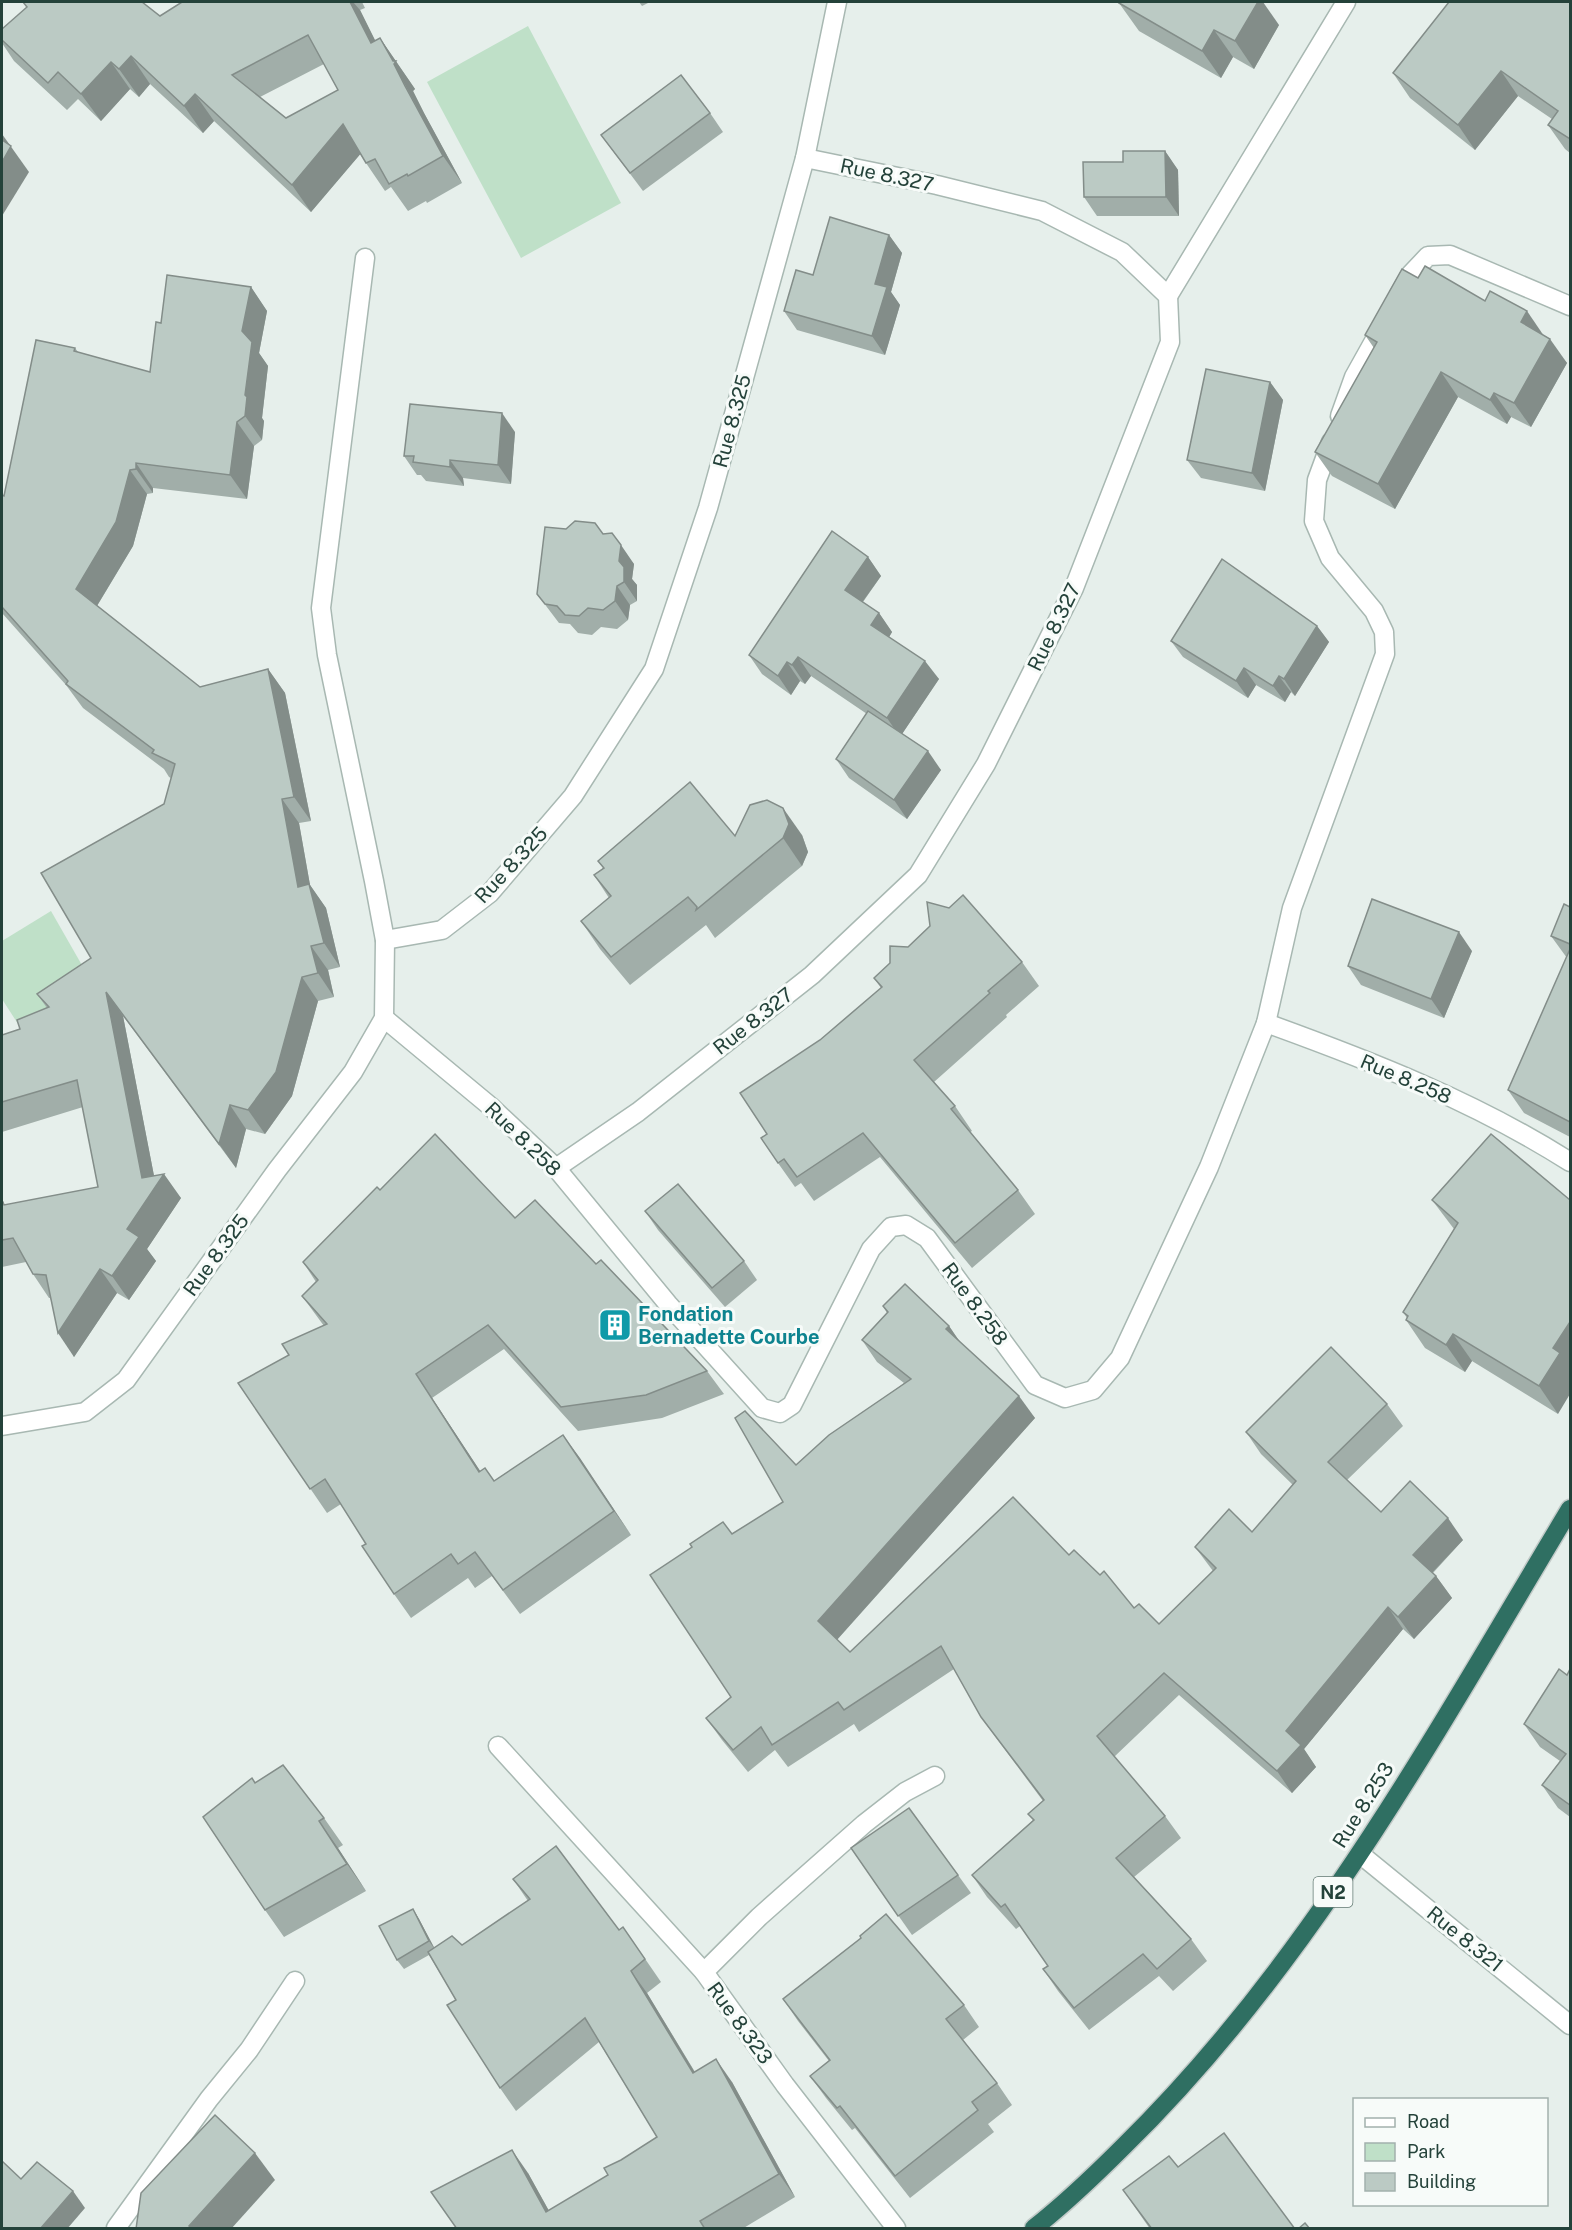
<svg xmlns="http://www.w3.org/2000/svg" width="1572" height="2230" viewBox="0 0 1572 2230" font-family="'Public Sans',sans-serif">
  <style>
    .green { fill: #bfe0c8 }
    .lines { fill: none; stroke-linecap: round; stroke-linejoin: round }
    .minor-casing { stroke: #a8b8b2; stroke-width: 21 }
    .highway-casing { stroke: #c2cac8; stroke-width: 21 }
    .minor { stroke: #fff; stroke-width: 18 }
    .highway { stroke: #2f6f62; stroke-width: 18 }
    .wall { fill: #a1aea9; fill-rule: evenodd }
    .shaded-wall { fill: #838d89 }
    .building { fill: #bbcac4; stroke: #838d89; stroke-width: 1.5; fill-rule: evenodd }
    .labels { text-anchor: middle; dominant-baseline: central; stroke-width: 6; stroke-linejoin: round; paint-order: stroke }
    .shield { fill: #f7fbf9; stroke: #637a73; stroke-width: 1.5 }
    .shield-label { font-size: 18px; font-weight: bold; fill: #24423a }
    .street-label { font-size: 20px; fill: #24423a; stroke: #f7fbf9 }
    .culture-label { font-size: 20px; font-weight: bold; fill: #0d838f; stroke: #f7fbf9; text-anchor: start }
  </style>
  <rect width="100%" height="100%" fill="#e6efeb"/>
  <!-- green -->
  <g class="green">
    <path d="M528,26L621,203L521,258L427,82Z"/>
    <path d="M51,911L95,988L29,1041L2,999V941Z"/>
  </g>
  <g class="lines">
    <!-- minor casing -->
    <g class="minor-casing">
      <g id="minor">
        <path d="M365,258L321,608L327,655L374,881L385,940"/>
        <path d="M1399,295L1411,274L1428,256L1450,255L1570,306"/>
        <path d="M1168,296L1346,2"/>
        <path d="M1340,416L1354,377L1383,325"/>
        <path d="M384,1018L490,1106L556,1168L668,1304L762,1408L780,1413L792,1405L871,1249L891,1227L906,1225L927,1238L1035,1385L1065,1398L1093,1390L1120,1358L1209,1167L1266,1023C1371,1061 1476,1102 1570,1162"/>
        <path d="M1266,1023L1292,908L1385,654L1384,632L1374,611L1330,558L1314,521L1317,480L1331,442"/>
        <path d="M556,1168L638,1112L812,975L918,875L986,764L1074,588L1170,342L1168,296L1122,252L1042,211L937,185L805,158"/>
        <path d="M2,1426L85,1412L126,1380L277,1170L353,1072L384,1018L385,940L442,930L490,893L573,796L654,669L708,508L805,158L837,2"/>
        <path d="M498,1746L704,1972"/>
        <path d="M1360,1854L1570,2025"/>
        <path d="M116,2228L209,2099L249,2050L295,1981"/>
        <path d="M896,2228L785,2085L704,1972L759,1917L864,1824L905,1792L935,1776"/>
      </g>
    </g>
    <!-- highway casing -->
    <g class="highway-casing">
      <path id="highway" d="M1034,2228C1066,2203 1095,2175 1124,2146C1311,1963 1437,1730 1570,1509"/>
    </g>
    <!-- minor -->
    <use href="#minor" class="minor"/>
    <!-- highway -->
    <use href="#highway" class="highway"/>
  </g>
  <!-- wall -->
  <g class="wall">
    <path d="M182,2H362L365,8L360,10L375,41L380,38L415,89L413,91L424,113L462,183L427,203L426,201L408,211L391,187L385,191L366,163L360,154L311,212L214,121L203,133L150,84L139,97L130,89L101,121L78,99L67,110L14,61L2,43V29L160,16ZM324,64L338,90L286,118L260,97Z"/>
    <path d="M639,2H650L642,6Z"/>
    <path d="M1570,2V153L1565,149L1548,125L1552,119L1518,96L1475,150L1410,98L1393,73Z"/>
    <path d="M1119,3L1279,25L1254,69L1233,57L1221,78L1139,31Z"/>
    <path d="M710,113L723,132L643,191L601,135Z"/>
    <path d="M1165,151L1178,170L1179,216H1097L1084,197L1123,162Z"/>
    <path d="M889,235L902,253L891,292L900,305L885,355L797,330L784,311L813,275Z"/>
    <path d="M1418,278L1544,336L1567,363L1531,427L1511,417L1507,424L1458,397L1395,509L1332,476L1315,452L1374,348L1365,335Z"/>
    <path d="M251,287L267,311L259,353L268,366L262,418L264,421L262,440L254,446L247,499L153,488V493L147,494L133,546L97,606L200,687L268,669L285,693L311,821L299,823L310,885L326,908L340,967L328,970L334,997L318,1001L292,1096L265,1134L246,1129L236,1168L123,1016L154,1176L181,1198L147,1249L156,1261L129,1300L117,1293L74,1357L50,1298H49L33,1274L26,1262L2,1267V1202L5,1205L98,1187L83,1107L2,1132V1035L20,1029L47,1008L37,994L91,958L164,804L171,778L169,777L164,769L83,708L66,685L2,613V495L4,496L75,348L78,352L150,372L161,323Z"/>
    <path d="M1270,382L1283,400L1265,491L1201,478L1187,460Z"/>
    <path d="M515,432L511,484L463,478L464,486L426,481L421,475H417L404,456Z"/>
    <path d="M603,534L634,564L632,579L637,585V601L630,605L628,620L617,629L601,627L592,635L578,633L570,624L559,623L537,594Z"/>
    <path d="M868,557L881,576L863,602L879,613L892,632L889,637L939,679L902,734L941,770L907,819L849,778L836,759L867,714L811,676L805,684L800,681L791,695L762,674L749,655Z"/>
    <path d="M1317,626L1329,642L1295,696L1291,692L1285,702L1256,685L1248,698L1183,657L1171,641Z"/>
    <path d="M802,835L808,852L802,866L715,938L706,925L630,985L600,949L581,921L609,898L594,875L603,868L598,861L735,836Z"/>
    <path d="M1570,907V1137L1524,1113L1508,1090L1567,958L1551,936Z"/>
    <path d="M1472,951L1444,1018L1361,985L1348,966Z"/>
    <path d="M1022,962L1039,986L1006,1015L1007,1017L934,1082L955,1106L972,1131L970,1132L1018,1190L1035,1214L972,1268L880,1157L814,1201L801,1183L795,1187L778,1163L767,1134L820,1040L881,988L874,978Z"/>
    <path d="M1491,1134L1558,1414L1472,1361L1465,1372L1425,1348L1406,1320L1407,1318L1403,1312L1454,1229L1432,1200Z"/>
    <path d="M380,1190L515,1218L596,1264L707,1371L724,1394L662,1418L578,1431L504,1349L432,1398L480,1471L494,1481L563,1435L631,1535L520,1614L492,1576L475,1588L468,1578L411,1618L394,1594L366,1544L341,1504L327,1513L238,1383L289,1355L324,1326L302,1296L316,1282L303,1262Z"/>
    <path d="M645,1211L744,1261L757,1280L725,1307L658,1230Z"/>
    <path d="M883,1306L949,1326L960,1342L1035,1418L837,1640L850,1652L1069,1555L1134,1608L1159,1624L1213,1571L1195,1547L1252,1532L1293,1485L1261,1454L1246,1432L1387,1404L1403,1426L1347,1480L1381,1512L1463,1540L1433,1573L1436,1576L1452,1598L1414,1639L1403,1629L1304,1749L1316,1767L1292,1793L1179,1695L1114,1757L1165,1816L1181,1838L1134,1877L1191,1939L1207,1961L1173,1991L1159,1976L1089,2030L1058,1991L1043,1969L1048,1966L1020,1926L1016,1929L987,1897L972,1875L1033,1820L1028,1814L1043,1801L997,1739L981,1717L954,1669L859,1732L854,1724L788,1767L775,1750L748,1772L722,1740L706,1718L731,1697L732,1534L783,1502L796,1465L904,1383L877,1362L862,1340L887,1313Z"/>
    <path d="M1570,1669V1817L1558,1808L1542,1785L1560,1761L1540,1747L1524,1724L1567,1675Z"/>
    <path d="M255,1783L324,1818L343,1845L338,1848L366,1891L284,1937L265,1910Z"/>
    <path d="M851,1848L958,1875L971,1893L912,1935Z"/>
    <path d="M513,1879L619,1930L639,1950L661,1982L647,1993L695,2072L732,2082L795,2197L742,2229H457L528,2173L549,2211L608,2175L621,2160L657,2137L599,2042L516,2111L500,2088L456,2000L429,1955L404,1969L397,1960L413,1909L419,1919L434,1948L462,1945L528,1901Z"/>
    <path d="M783,1999L964,2005L979,2027L963,2040L997,2083L1012,2105L988,2124L994,2132L910,2198L855,2128L852,2130L826,2098L810,2076L829,2061L798,2021Z"/>
    <path d="M1178,2167L1295,2229H1150L1123,2190Z"/>
  </g>
  <!-- shaded-wall -->
  <g class="shaded-wall">
    <path d="M350,2H353L360,10L390,70L371,43Z"/>
    <path d="M1258,2H1263L1279,25L1254,69L1235,41Z"/>
    <path d="M1214,30L1233,57L1221,78L1202,51Z"/>
    <path d="M380,38L415,89L413,91L424,113L462,183L443,156Z"/>
    <path d="M131,56L150,84L139,97L119,69Z"/>
    <path d="M111,62L130,89L101,121L81,94Z"/>
    <path d="M1501,71L1518,96L1475,150L1458,125Z"/>
    <path d="M195,94L214,121L203,133L184,106Z"/>
    <path d="M343,124L363,151L311,212L292,185Z"/>
    <path d="M2,134L29,172L2,216Z"/>
    <path d="M1165,151L1178,170L1179,216L1166,197Z"/>
    <path d="M889,235L902,253L891,292L900,305L885,355L872,336L875,284Z"/>
    <path d="M251,287L267,311L259,353L268,366L262,418L264,421L262,440L245,416L242,331Z"/>
    <path d="M1527,311L1544,336L1521,322Z"/>
    <path d="M1550,339L1567,363L1531,427L1514,403Z"/>
    <path d="M1441,372L1458,397L1395,509L1378,484Z"/>
    <path d="M1270,382L1283,400L1265,491L1252,473Z"/>
    <path d="M1494,393L1511,417L1507,424L1490,400Z"/>
    <path d="M502,413L515,432L511,484L498,465Z"/>
    <path d="M237,422L254,446L247,499L230,475Z"/>
    <path d="M450,460L463,478L464,486L450,467Z"/>
    <path d="M136,463L153,488V493L136,469Z"/>
    <path d="M130,470L147,494L133,546L92,614L76,589Z"/>
    <path d="M621,545L634,564L632,579L637,585V601L624,582L619,561Z"/>
    <path d="M868,557L881,576L858,608L845,590Z"/>
    <path d="M617,586L630,605L628,620L615,601Z"/>
    <path d="M879,613L892,632L885,644L871,625Z"/>
    <path d="M1317,626L1329,642L1295,696L1284,679Z"/>
    <path d="M798,657L811,676L805,684L792,665Z"/>
    <path d="M925,661L939,679L900,737L887,718Z"/>
    <path d="M787,662L800,681L791,695L778,676Z"/>
    <path d="M1244,668L1256,685L1248,698L1236,681Z"/>
    <path d="M268,669L285,693L311,821L294,797Z"/>
    <path d="M1279,676L1291,692L1285,702L1273,686Z"/>
    <path d="M928,751L941,770L907,819L894,800Z"/>
    <path d="M282,799L299,823L310,885L326,908L340,967L324,943L298,887Z"/>
    <path d="M783,808L802,835L808,852L802,866L783,838Z"/>
    <path d="M1459,932L1472,951L1444,1018L1431,999Z"/>
    <path d="M311,946L328,970L334,997L318,973Z"/>
    <path d="M302,977L318,1001L292,1096L265,1134L248,1110Z"/>
    <path d="M106,992L123,1016L156,1186L164,1174L181,1198L147,1249L156,1261L129,1300L112,1276L142,1178Z"/>
    <path d="M230,1105L246,1129L236,1168L219,1144Z"/>
    <path d="M100,1269L117,1293L74,1357L58,1333Z"/>
    <path d="M1570,1322V1394L1558,1414L1539,1386L1553,1348Z"/>
    <path d="M949,1326L964,1348L946,1329Z"/>
    <path d="M1453,1334L1472,1361L1465,1372L1446,1345Z"/>
    <path d="M416,1374L432,1398L496,1495L479,1472Z"/>
    <path d="M1019,1396L1035,1418L834,1643L818,1621Z"/>
    <path d="M563,1435L580,1458L631,1535L614,1511Z"/>
    <path d="M1448,1518L1463,1540L1428,1577L1413,1555Z"/>
    <path d="M1436,1576L1452,1598L1414,1639L1398,1617Z"/>
    <path d="M1388,1607L1403,1629L1304,1749L1316,1767L1292,1793L1277,1771L1286,1731Z"/>
    <path d="M319,1821L338,1848L366,1891L347,1864Z"/>
    <path d="M413,1909L419,1919L436,1951L429,1941Z"/>
    <path d="M631,1971L647,1993L709,2096L693,2073Z"/>
    <path d="M716,2059L732,2082L795,2197L779,2174Z"/>
    <path d="M512,2150L528,2173L559,2229L546,2212Z"/>
    <path d="M255,2153L275,2180L231,2229H191L189,2226Z"/>
    <path d="M73,2191L85,2208L67,2229H40Z"/>
  </g>
  <!-- building -->
  <g class="building">
    <path d="M23,2H142L160,16L182,2H350L371,43L380,38L393,61H396L394,64L405,86L443,156L408,176L407,174L389,184L375,159L366,163L343,124L292,185L195,94L184,106L131,56L119,69L111,62L81,94L58,72L48,83L2,40V29L27,7ZM308,35L338,90L286,118L232,75Z"/>
    <path d="M1120,2H1258L1235,41L1214,30L1202,51L1119,3Z"/>
    <path d="M1449,2H1570V139L1548,125L1558,111L1501,71L1458,125L1393,73Z"/>
    <path d="M681,75L710,113L630,173L601,135Z"/>
    <path d="M2,140L11,146L2,162Z"/>
    <path d="M1123,151H1165L1166,197H1084L1083,162H1123Z"/>
    <path d="M830,217L889,235L875,284L887,287L872,336L784,311L796,270L813,275Z"/>
    <path d="M1425,266L1485,301L1490,291L1527,311L1521,322L1550,339L1514,403L1494,393L1490,400L1441,372L1378,484L1315,452L1377,342L1365,335L1402,269L1418,278Z"/>
    <path d="M167,275L251,287L242,331L252,342L245,395L247,397L245,416L237,422L230,475L136,463V469L130,470L116,522L76,589L200,687L268,669L294,797L282,799L298,887L309,884L324,943L311,946L318,973L302,977L276,1072L248,1110L230,1105L219,1144L106,992L142,1178L164,1174L127,1229L139,1237L112,1276L100,1269L58,1333L46,1275L33,1274L13,1238L2,1240V1202H3L4,1205L98,1187L77,1080L2,1102V1035L20,1029L17,1020L49,1007L37,994L91,958L41,873L164,804L175,764L152,753L154,750L66,684L68,681L2,607V495L4,496L36,340L75,348L74,351L150,372L156,322L161,323Z"/>
    <path d="M1206,369L1270,382L1252,473L1187,460Z"/>
    <path d="M410,404L502,413L498,465L450,460V467L413,462L414,456H404Z"/>
    <path d="M575,521L595,523L603,534L612,533L621,545L619,561L624,567V582L617,586L615,601L603,610L588,608L579,616L565,615L557,606L545,604L537,594L545,527L566,529Z"/>
    <path d="M832,531L868,557L845,590L879,613L871,625L925,661L887,718L798,657L792,665L787,662L778,676L749,655Z"/>
    <path d="M1222,559L1317,626L1284,679L1279,676L1273,686L1244,668L1236,681L1171,641Z"/>
    <path d="M868,711L928,751L894,800L836,759Z"/>
    <path d="M690,782L735,836L750,805L767,800L783,808L789,824L783,838L696,910L697,907L688,897L611,957L581,921L611,896L594,875L604,868L598,861Z"/>
    <path d="M963,895L1022,962L988,991L990,993L914,1060L955,1106L951,1109L1018,1190L955,1243L863,1133L797,1177L784,1159L778,1163L761,1138L767,1134L740,1093L820,1040L882,987L874,978L890,963V946L908,947L930,926L927,902L949,908Z"/>
    <path d="M1372,899L1459,932L1431,999L1348,966Z"/>
    <path d="M1564,904L1570,907V944L1551,936Z"/>
    <path d="M1570,949V1122L1508,1090Z"/>
    <path d="M435,1134L515,1218L535,1200L596,1264L601,1260L707,1371L646,1395L561,1407L488,1325L416,1374L479,1472L485,1468L494,1481L563,1435L614,1511L503,1590L475,1552L458,1564L451,1554L394,1594L362,1546L366,1544L325,1479L310,1489L238,1383L289,1355L282,1344L327,1324L302,1296L318,1280L303,1262L377,1187L380,1190Z"/>
    <path d="M1491,1134L1570,1200V1322L1553,1348L1560,1353L1539,1386L1453,1334L1446,1345L1406,1320L1408,1316L1403,1312L1458,1223L1432,1200Z"/>
    <path d="M678,1184L744,1261L712,1288L645,1211Z"/>
    <path d="M905,1284L949,1326L946,1329L1019,1396L818,1621L850,1652L1013,1497L1069,1555L1074,1550L1100,1575L1104,1571L1134,1608L1139,1604L1159,1624L1216,1568L1195,1547L1229,1509L1252,1532L1296,1481L1246,1432L1331,1347L1387,1404L1328,1462L1381,1512L1410,1481L1448,1518L1413,1555L1436,1576L1398,1617L1388,1607L1286,1731L1301,1745L1277,1771L1164,1673L1097,1736L1165,1816L1116,1858L1191,1939L1157,1969L1143,1954L1074,2008L1043,1969L1048,1966L1005,1904L1001,1907L972,1875L1034,1820L1028,1814L1044,1800L981,1717L941,1646L844,1710L838,1702L772,1745L761,1727L733,1750L706,1718L731,1697L650,1575L692,1547L690,1544L723,1522L732,1534L783,1502L735,1418L745,1411L796,1465L829,1435L911,1379L862,1340L888,1312L883,1306Z"/>
    <path d="M1559,1669L1567,1675L1570,1669V1805L1542,1785L1566,1754L1524,1724Z"/>
    <path d="M283,1765L324,1818L319,1821L347,1864L265,1910L203,1817L252,1778L255,1783Z"/>
    <path d="M909,1808L958,1875L898,1916L851,1848Z"/>
    <path d="M556,1846L619,1930L623,1927L645,1959L631,1971L693,2073L716,2059L779,2174L700,2221L705,2229H457L431,2192L512,2150L546,2212L608,2175L604,2168L621,2160L657,2137L585,2018L500,2088L447,2005L456,2000L428,1952L452,1936L462,1945L530,1899L513,1879Z"/>
    <path d="M413,1909L429,1941L397,1960L379,1926Z"/>
    <path d="M886,1914L964,2005L946,2019L997,2083L972,2102L978,2110L895,2176L840,2106L837,2108L810,2076L830,2060L783,1999L861,1938L860,1936Z"/>
    <path d="M215,2115L255,2153L189,2226L192,2229H136L141,2193Z"/>
    <path d="M1224,2133L1295,2229H1152L1123,2190L1169,2156L1178,2167Z"/>
    <path d="M2,2161L21,2179L37,2162L73,2191L40,2229H2Z"/>
    <path d="M1305,2223L1310,2229H1298Z"/>
  </g>
  <!-- icons -->
  <defs>
    <g id="building-square" transform="scale(1.725)"><rect x="-9" y="-9" width="18" height="18" rx="4" fill="#0f9aa8" stroke="#f7fbf9"/><path d="M-4-6H4V6H1V3H-1V6H-4ZM-2.5-4.3h1.7v1.8h-1.7ZM.8-4.3h1.7v1.8H.8ZM-2.5-1h1.7V.8h-1.7ZM.8-1h1.7V.8H.8Z" fill="#fff"/></g>
  </defs>
  <g fill-rule="evenodd">
    <use href="#building-square" x="615" y="1325"/>
  </g>
  <g class="labels">
    <!-- shield labels -->
    <rect class="shield" x="1313.5" y="1877" width="39" height="30" rx="4.5"/>
    <g class="shield-label">
      <text x="1333" y="1892">N2</text>
    </g>
    <!-- street labels -->
    <g class="street-label">
      <text transform="translate(887 175) rotate(12)">Rue 8.327</text>
      <text transform="translate(732 421) rotate(-75)">Rue 8.325</text>
      <text transform="translate(1054 627) rotate(-64)">Rue 8.327</text>
      <text transform="translate(511 865) rotate(-47)">Rue 8.325</text>
      <text transform="translate(753 1021) rotate(-38)">Rue 8.327</text>
      <text transform="translate(1406 1079) rotate(23)">Rue 8.258</text>
      <text transform="translate(523 1139) rotate(44)">Rue 8.258</text>
      <text transform="translate(216 1255) rotate(-54)">Rue 8.325</text>
      <text transform="translate(975 1304) rotate(54)">Rue 8.258</text>
      <text transform="translate(1363 1805) rotate(-58)">Rue 8.253</text>
      <text transform="translate(1465 1939) rotate(39)">Rue 8.321</text>
      <text transform="translate(740 2023) rotate(54)">Rue 8.323</text>
    </g>
    <!-- culture labels -->
    <g class="culture-label">
      <text x="638" y="1314">Fondation<tspan x="638" dy="23">Bernadette Courbe</tspan></text>
    </g>
  </g>
  <!-- border -->
  <rect width="1572" height="2230" fill="none" stroke="#24423a" stroke-width="6"/>
  <!-- legend -->
  <rect x="1353" y="2098" width="195" height="108" fill="#f7fbf9" stroke="#a3b1ad" stroke-width="1.5"/>
  <rect x="1365" y="2118" width="30" height="9" fill="#ffffff" stroke="#a3b1ad" stroke-width="1.5"/>
  <text x="1407" y="2128" font-size="18" fill="#24423a">Road</text>
  <rect x="1365" y="2143" width="30" height="18" fill="#bfe0c8" stroke="#a3b1ad" stroke-width="1.5"/>
  <text x="1407" y="2158" font-size="18" fill="#24423a">Park</text>
  <rect x="1365" y="2173" width="30" height="18" fill="#bbcac4" stroke="#a3b1ad" stroke-width="1.5"/>
  <text x="1407" y="2188" font-size="18" fill="#24423a">Building</text>
</svg>
